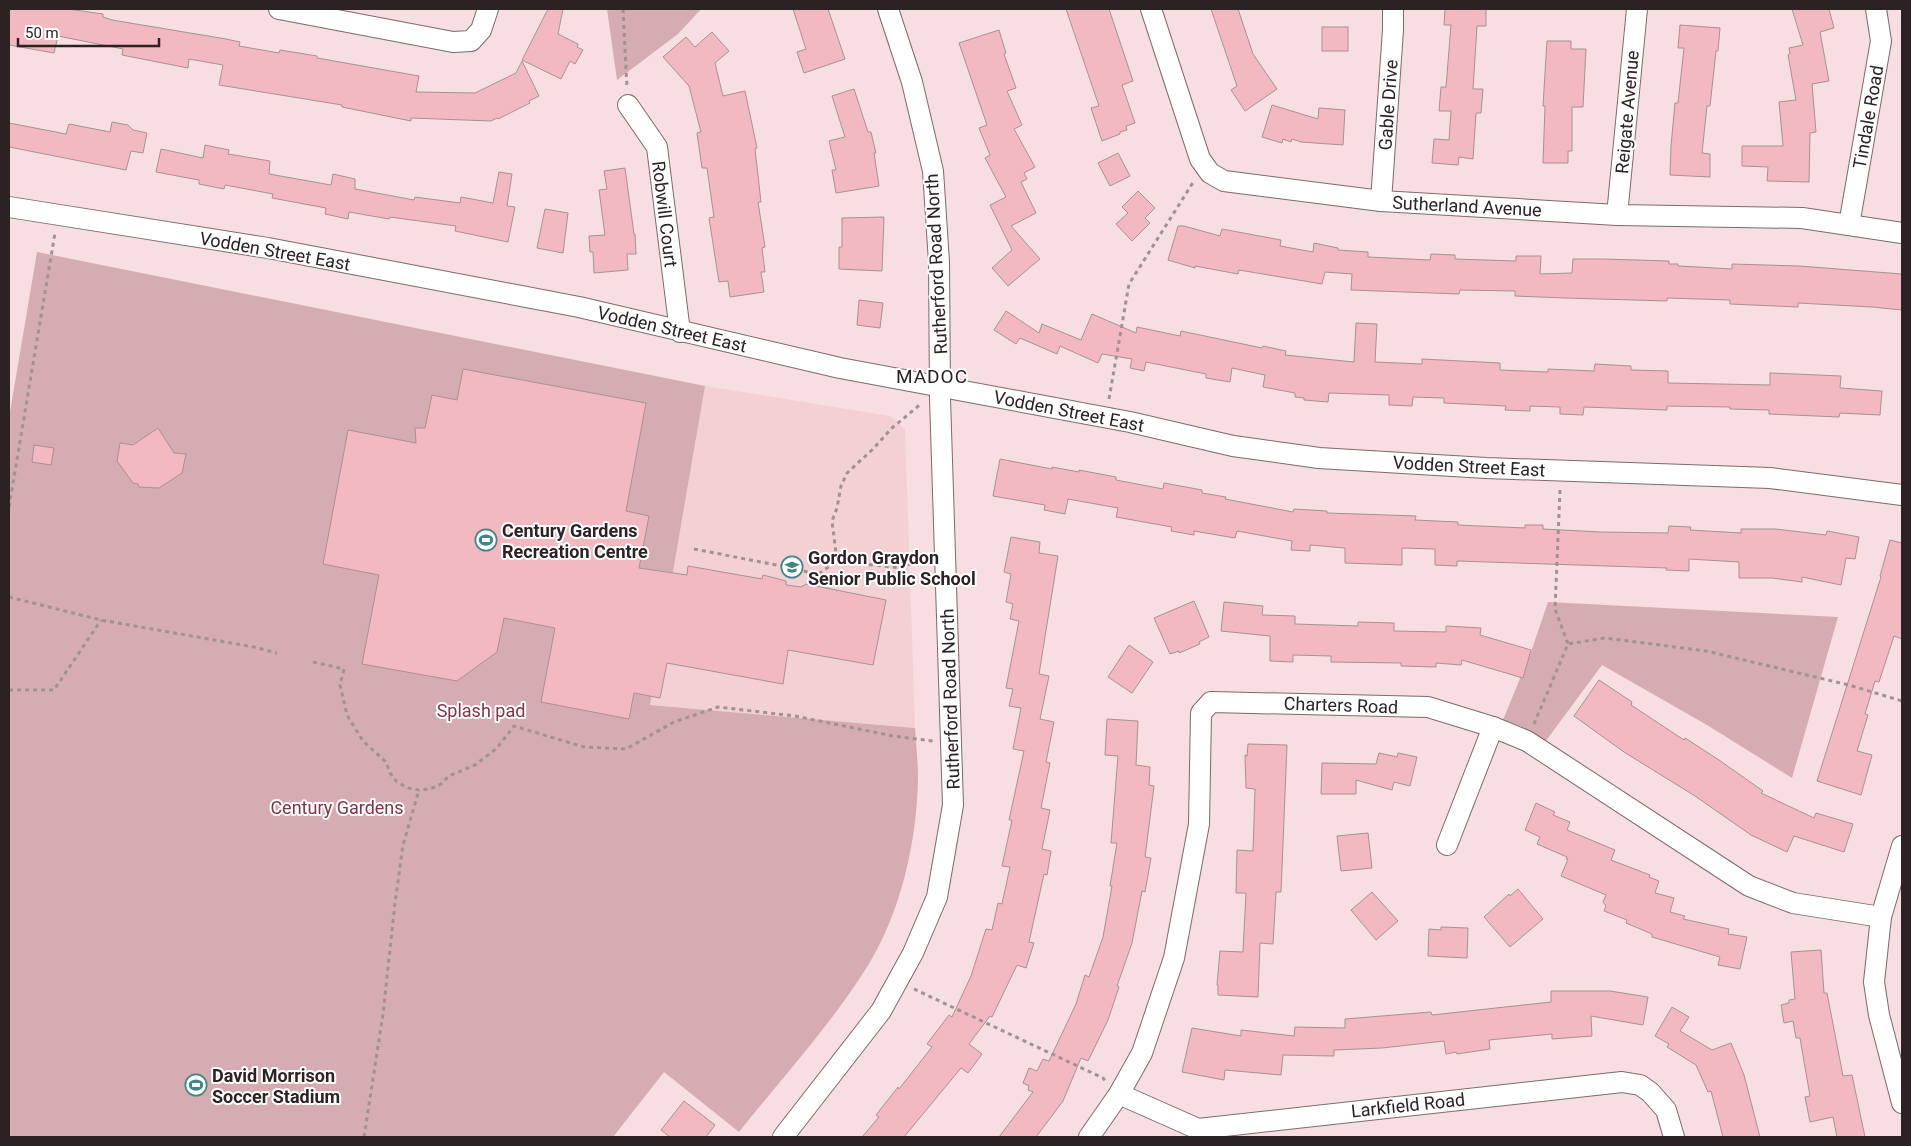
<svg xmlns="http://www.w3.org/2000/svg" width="1911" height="1146" viewBox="0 0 1911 1146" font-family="Roboto,sans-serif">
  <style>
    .built { fill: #f2d0d4 }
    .green { fill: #d4acb1 }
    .building { fill: #f3b9c1; stroke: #a89193 }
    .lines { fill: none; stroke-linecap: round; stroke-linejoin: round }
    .minor-casing { stroke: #7f696c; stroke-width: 22 }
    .path { stroke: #a39192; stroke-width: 3; stroke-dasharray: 4 4; stroke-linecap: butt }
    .minor { stroke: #fff; stroke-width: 20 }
    .labels { text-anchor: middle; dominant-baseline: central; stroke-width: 4; stroke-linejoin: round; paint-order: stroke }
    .street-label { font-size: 18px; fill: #2c2223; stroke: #fff }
    .poi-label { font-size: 18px; font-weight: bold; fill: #2c2223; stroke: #fff; text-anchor: start }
    .park-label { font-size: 18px; fill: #7c3644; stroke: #fff }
    .neighbourhood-label { font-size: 19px; letter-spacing: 1px; fill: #2c2223; stroke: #fff }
  </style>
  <rect width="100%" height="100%" fill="#f7dee0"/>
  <!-- built -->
  <path class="built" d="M705,386L890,416L905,429L915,728L650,705Z"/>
  <!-- green -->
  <g class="green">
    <path d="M607,9H701L678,34L617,80Z"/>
    <path d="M37,252L705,386L650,705L915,728C916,745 918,761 918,778C917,841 901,913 867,967C830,1026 782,1078 739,1132L664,1072L613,1137H9V418Z"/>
    <path d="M1548,602L1838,617L1792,778L1707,725L1602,665L1545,742L1520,726L1503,720L1532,649Z"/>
  </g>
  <!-- building -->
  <g class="building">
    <path d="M9,9H68L103,14V17L112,20L226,39L240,42L239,46L279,53L280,50L317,56V58L419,76L416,92L475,93L516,73L522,61L539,96L529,101L530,103L498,119L497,118L491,121L411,118V121L342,107V105L219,85L223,65L189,59L188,68L122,55L123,49L58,36L54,53L9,45Z"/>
    <path d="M548,9H563L558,34L578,44L577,47L583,50L575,64L570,61L561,79L522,60Z"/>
    <path d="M793,9H828L845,59L804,73L797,52L806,49Z"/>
    <path d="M1066,9H1109L1133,81L1122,85L1135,123L1126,126L1127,130L1120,132V134L1102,141L1091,108L1099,106Z"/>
    <path d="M1211,9H1238L1253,54L1277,89L1245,111L1231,90L1237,86Z"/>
    <path d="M1445,9H1486V26H1477L1473,89H1483L1481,113H1476L1473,159L1459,157L1458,165L1432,163L1434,139L1449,140L1451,111H1439L1441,87H1446L1451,25H1444Z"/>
    <path d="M1792,9H1829L1834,28L1820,32L1829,81L1812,84L1816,132L1810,133L1809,182L1767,181L1768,167L1742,166V146H1783L1779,102L1796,100L1788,55L1790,54L1789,48L1803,45Z"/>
    <path d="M1680,25L1720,28L1718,51H1716L1710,106H1707L1702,153L1710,154V177L1670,175L1671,146L1675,103H1678L1684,48H1678Z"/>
    <rect x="1322" y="27" width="26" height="24"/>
    <path d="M999,30L1006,53L1004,54L1016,88L1007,91L1022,125L1014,129L1035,167L1024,173L1027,179L1021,182L1036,213L1011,226L1040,259L1008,286L992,268L1012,250L990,205L1006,197L985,158L990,155L979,128L987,125L959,43Z"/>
    <path d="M712,32L729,51L715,63L723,96L745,91L757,148L755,149L761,202H758L765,247L762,248L765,272H761L764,292L730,297L728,281L719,282L709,218L714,217L707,168H702L697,133L701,132L689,86L663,57L686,37L695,47Z"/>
    <path d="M1547,41H1571V49H1586L1583,107H1572V151H1568V163H1543L1545,106H1543Z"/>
    <path d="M854,89L868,132H871L876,153H874L879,186L836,193L832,170H836L829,141L845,137L832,96Z"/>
    <path d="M1272,105L1318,119L1319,108L1345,110L1343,145L1301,142L1292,139L1291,142L1283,139L1282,143L1262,137Z"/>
    <path d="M112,122L128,125L133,130L147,133L143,153L131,151L126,170L9,147V123L66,134L69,124L110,132Z"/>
    <path d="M205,145L229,150L228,154L270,161L269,174L331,185L333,174L355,179V189L414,200L415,197L460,203L461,197L493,203L499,172L512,174L507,206L515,207L508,242L455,231L456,226L390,217L389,219L349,212L348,219L325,214L326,208L272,198L273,194L225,185L224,189L199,184V180L156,172L161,149L203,158Z"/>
    <path d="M1118,153L1130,176L1110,186L1098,163Z"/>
    <path d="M625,168L634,234H635L636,254H627L628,270L594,273L593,252H590L589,236L605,235L599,190L607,189L604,171Z"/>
    <path d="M1138,191L1155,208L1145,218L1150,223L1132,241L1116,224L1128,213L1122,207Z"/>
    <path d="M545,209L568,213L563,253L537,248Z"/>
    <path d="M884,217L882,271L839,269V247H842V218Z"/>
    <path d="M1178,226H1184L1220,236L1222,229L1281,240L1280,246L1313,252L1314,243L1338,248V250L1368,252V257L1430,260L1431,254L1455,255V259L1516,261V256H1541L1540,274L1572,273L1573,259H1603L1669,261V264H1678V266L1698,267L1732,269V264L1799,266L1902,274V310L1872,307L1798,303V307L1730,304V300L1667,298V301L1565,298L1515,296V291L1460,290L1459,294L1351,290L1352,274L1325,272L1322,284L1239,270L1238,274L1195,266V268L1168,260Z"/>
    <path d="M859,300L883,303L880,328L857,325Z"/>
    <path d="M1006,311L1039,333L1042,324L1081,340L1092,314L1136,333L1137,327L1180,336L1181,331L1262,348L1263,346L1286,351L1285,355L1354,362L1356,323L1377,324L1375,362L1422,364V359L1500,363V370L1548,372V369L1594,371L1595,364L1631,366V370L1668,371V383L1770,385V373L1841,376L1840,388L1882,391L1880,415L1840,413L1839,417L1769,414V410L1730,409V407L1667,406V410L1584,407L1583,415L1560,414V407L1530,406V411L1505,410L1506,406L1444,403V398L1413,397L1412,406L1389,405V395L1329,393L1328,402L1304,400V398L1295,397V393L1263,387L1265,375L1232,368L1230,382L1206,378V374L1146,362L1144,371L1130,368L1132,359L1102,354L1098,363L1060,346L1057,354L1020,338L1016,344L994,330Z"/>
    <path d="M463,369L646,403L626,511L649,516L639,568L687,575L688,566L762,579L763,575L786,581V585L801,587L806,584L886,600L873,665L788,650L783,684L667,663L660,698L634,693L629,719L541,702L555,628L504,618L497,652L457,681L362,664L379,575L323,564L348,430L416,443L415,428H425L432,395L457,400Z"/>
    <path d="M158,428L174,453L186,454L182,473L159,488L139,487L138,484L133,483L117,461L120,443L133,445Z"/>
    <path d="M34,445L54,448L51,465L32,462Z"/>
    <path d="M1000,459L1052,469V467L1079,472V470L1116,477V480L1163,489L1164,483L1202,490V493L1226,497L1225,499L1293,512L1294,509L1327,511V513L1416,516L1415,520L1458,522V525L1525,528V525H1543V529L1601,532L1668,533L1669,526L1691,527L1690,530L1741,533V529H1776L1826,535L1827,531L1859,537L1855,559L1846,558L1841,585L1802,577V582L1772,578H1739V562L1689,559V571L1666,570L1667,568L1457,561V566L1435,565V549L1402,548V565L1345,563V548L1310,545V551L1291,550L1292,541L1237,531L1235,538L1194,531V535L1171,531L1172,527L1116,517L1118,508L1068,499L1065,514L1044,510L1045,505L993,496Z"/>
    <path d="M1011,537L1040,542L1039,553L1058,556L1039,674L1049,676L1040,719L1054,722L1046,762L1050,763L1041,808L1050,810L1042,849L1051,851L1047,875L1044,874L1029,942L1034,943L1026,968L1017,965L992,1017L990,1016L969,1044L982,1054L968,1073L961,1068L904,1137H862L879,1117L876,1115L898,1087L899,1089L932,1047L927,1044L949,1015L952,1017L971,976L986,929L992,930L998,903L1002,904L1010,867L1002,866L1012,820H1009L1024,751L1013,749L1021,708L1009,706L1013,689L1006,688L1019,621L1010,619L1013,604L1006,602L1011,574L1004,572Z"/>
    <path d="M1890,540L1902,543V639L1894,636L1879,682L1875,681L1865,714L1868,715L1857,751L1872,755L1861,795L1817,781L1881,577L1880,576Z"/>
    <path d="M1194,601L1209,637L1199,642L1200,644L1179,653V651L1170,654L1154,618Z"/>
    <path d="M1224,602L1263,606L1262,615L1295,616V624L1358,626V622L1394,623V631L1446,632V626L1481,628L1480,635L1531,650L1523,678L1462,660L1461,665L1436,663V667L1401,666V663L1331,662V656L1293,655V662L1270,661V636L1221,631Z"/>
    <path d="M1129,645L1153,662L1132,693L1108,677Z"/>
    <path d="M1599,680L1632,702L1631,705L1684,740L1685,738L1719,760L1763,791L1761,793L1814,818L1816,813L1853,824L1844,852L1794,836L1787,852L1751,835L1695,796L1624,752L1574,716Z"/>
    <path d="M1107,719L1138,721L1136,765L1150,767L1149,785L1154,786L1145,857L1151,858L1145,892L1142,891L1132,943L1117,986L1119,987L1108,1020L1088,1061L1081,1058L1063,1101L1036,1137H999L1033,1092L1028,1090L1029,1086L1023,1083L1029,1068L1037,1071L1043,1059L1049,1061L1076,1004L1085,975L1089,977L1103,937L1112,886H1110L1117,843H1111L1118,756L1105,755Z"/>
    <path d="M1248,744L1287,745L1281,892H1276L1273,944L1260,943L1258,997L1218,995V985H1217L1220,951L1243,952L1246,893H1236L1237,850L1253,851L1255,789L1246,788L1245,755L1247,756Z"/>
    <path d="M1379,753L1397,757L1398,753L1417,757L1410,786L1394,782L1392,790L1356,780V794H1321L1322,763L1376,764Z"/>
    <path d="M1536,803L1555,812L1553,815L1570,822L1567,830L1615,850L1611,860L1650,875L1649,877L1659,881L1655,893L1674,898L1670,912L1685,916L1683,919L1729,929L1728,934L1747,937L1740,969L1718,965L1720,957L1652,937V934L1626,923L1627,920L1604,911L1606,906L1603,902L1606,895L1561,876L1568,859H1566L1567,857L1537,844L1540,837L1525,830Z"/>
    <path d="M1368,833L1372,868L1341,871L1337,836Z"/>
    <path d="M1518,889L1543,919L1510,947L1484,917L1509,894L1510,896Z"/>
    <path d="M1372,892L1398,921L1376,940L1351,910Z"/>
    <path d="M1441,927L1468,928L1467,958L1428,956L1429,929L1441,930Z"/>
    <path d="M1821,950L1824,993H1827L1843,1076L1852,1075L1865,1137H1837L1833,1117L1810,1122L1805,1097L1810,1096L1800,1038H1796L1793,1021L1784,1023L1781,1005L1789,1003V1000L1795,999L1791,952Z"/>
    <path d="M1551,991H1610L1648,997L1643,1025L1591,1016L1592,1036L1552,1039V1034L1489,1040L1490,1049L1457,1054L1456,1052L1446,1054L1444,1041L1382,1048L1334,1050V1056L1283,1055L1281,1075L1225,1070L1224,1080L1182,1072L1192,1028L1241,1036V1030L1294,1036L1295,1027L1345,1028V1019L1431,1012L1432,1015L1551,1002Z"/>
    <path d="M1672,1007L1689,1017L1680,1031L1712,1050L1731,1043L1744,1075L1760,1137H1723L1711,1091L1708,1092L1696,1065L1667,1047L1669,1044L1655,1036Z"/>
    <path d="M684,1101L715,1125L706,1137H670L661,1130Z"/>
  </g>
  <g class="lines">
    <!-- minor casing -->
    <g class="minor-casing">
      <g id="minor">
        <path d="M279,9L453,42L471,41L481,30L488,9"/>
        <path d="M1151,9L1200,159L1210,173L1224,181L1381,201L1617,215L1802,218L1902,233"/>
        <path d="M628,105L657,147L680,332"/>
        <path d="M1381,201L1393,30V9"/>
        <path d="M9,207L268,248L579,307L840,368L1130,422L1233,446L1319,458L1486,468L1770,478L1902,495"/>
        <path d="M1617,215L1637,9"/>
        <path d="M1849,225L1881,41L1876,9"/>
        <path d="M1447,845L1493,727"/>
        <path d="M1902,846L1881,917L1874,982L1879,1015L1902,1103"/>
        <path d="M1119,1094L1198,1129L1622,1082L1640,1085L1650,1092L1666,1110L1674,1137"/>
        <path d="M783,1137L881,1011L913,953L937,897L953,805L940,398L939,262L933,171L912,82L888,9"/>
        <path d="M1089,1137L1119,1094L1142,1053L1174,958L1199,824L1201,713L1211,702L1428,707L1493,727L1527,741L1749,886L1793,903L1881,917"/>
      </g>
    </g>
    <!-- path -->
    <g class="path">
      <path d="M623,9L627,88"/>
      <path d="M1109,399L1129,284L1194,181"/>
      <path d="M1560,490L1555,609L1568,644"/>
      <path d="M9,507L55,233"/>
      <path d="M694,549L797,569L817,575L837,561L832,521L837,508L841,486L847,473L872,450L892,428L922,403"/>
      <path d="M837,561L901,568L926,557"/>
      <path d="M9,597L101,620L254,647L277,653"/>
      <path d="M313,662L344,669L340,685L347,715L363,741L386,762L390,773L397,782L408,788L419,790L430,789L441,784L449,776L475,765L497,748L514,726L584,747L626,749L674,722L718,707L795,716L893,736L933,741"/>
      <path d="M9,690H54L101,620"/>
      <path d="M1534,724L1568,644L1605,638L1706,651L1849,685L1902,701"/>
      <path d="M914,989L1103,1078L1106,1082"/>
      <path d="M364,1137L383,1014L395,903L403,845L419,790"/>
    </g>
    <!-- minor -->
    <use href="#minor" class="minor"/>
  </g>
  <!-- icons -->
  <defs>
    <g id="stadium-ring" transform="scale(1.125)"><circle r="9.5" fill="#fff" stroke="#3f8782" stroke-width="1.5"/><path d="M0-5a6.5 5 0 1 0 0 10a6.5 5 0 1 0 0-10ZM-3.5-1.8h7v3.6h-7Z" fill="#3f8782"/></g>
    <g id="school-ring" transform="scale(1.125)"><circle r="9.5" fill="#fff" stroke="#3f8782" stroke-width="1.5"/><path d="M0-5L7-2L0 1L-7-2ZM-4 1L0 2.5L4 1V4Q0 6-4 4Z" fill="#3f8782"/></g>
  </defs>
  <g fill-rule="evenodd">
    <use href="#stadium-ring" x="486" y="540"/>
    <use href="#school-ring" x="792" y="567"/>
    <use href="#stadium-ring" x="196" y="1085"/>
  </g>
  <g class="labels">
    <!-- street labels -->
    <g class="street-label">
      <text transform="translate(1388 105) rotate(-86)">Gable Drive</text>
      <text transform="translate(1627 112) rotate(-85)">Reigate Avenue</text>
      <text transform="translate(1868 117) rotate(-80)">Tindale Road</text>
      <text transform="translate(1467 206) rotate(3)">Sutherland Avenue</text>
      <text transform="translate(665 214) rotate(83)">Robwill Court</text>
      <text transform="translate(275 251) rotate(10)">Vodden Street East</text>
      <text transform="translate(936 264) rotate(-93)">Rutherford Road North</text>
      <text transform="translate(672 329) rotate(13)">Vodden Street East</text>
      <text transform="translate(1069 411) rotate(11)">Vodden Street East</text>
      <text transform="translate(1469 466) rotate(3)">Vodden Street East</text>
      <text transform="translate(950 699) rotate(-92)">Rutherford Road North</text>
      <text transform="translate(1341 705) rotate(2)">Charters Road</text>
      <text transform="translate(1408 1105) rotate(-6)">Larkfield Road</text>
    </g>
    <!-- poi labels -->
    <g class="poi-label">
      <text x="502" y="530">Century Gardens<tspan x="502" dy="21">Recreation Centre</tspan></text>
      <text x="808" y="557">Gordon Graydon<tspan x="808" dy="21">Senior Public School</tspan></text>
      <text x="212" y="1075">David Morrison<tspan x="212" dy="21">Soccer Stadium</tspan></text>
    </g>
    <!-- park labels -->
    <g class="park-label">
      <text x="481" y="710">Splash pad</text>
      <text x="337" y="807">Century Gardens</text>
    </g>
    <!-- neighbourhood labels -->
    <g class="neighbourhood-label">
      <text x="932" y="376">MADOC</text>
    </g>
  </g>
  <!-- border -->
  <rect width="1911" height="1146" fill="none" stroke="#2c2223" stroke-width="20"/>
  <!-- scale -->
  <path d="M18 38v8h141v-8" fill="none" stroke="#2c2223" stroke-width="2.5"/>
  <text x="25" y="38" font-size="15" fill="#2c2223" stroke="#ffffff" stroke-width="4" paint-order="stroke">50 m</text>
</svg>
